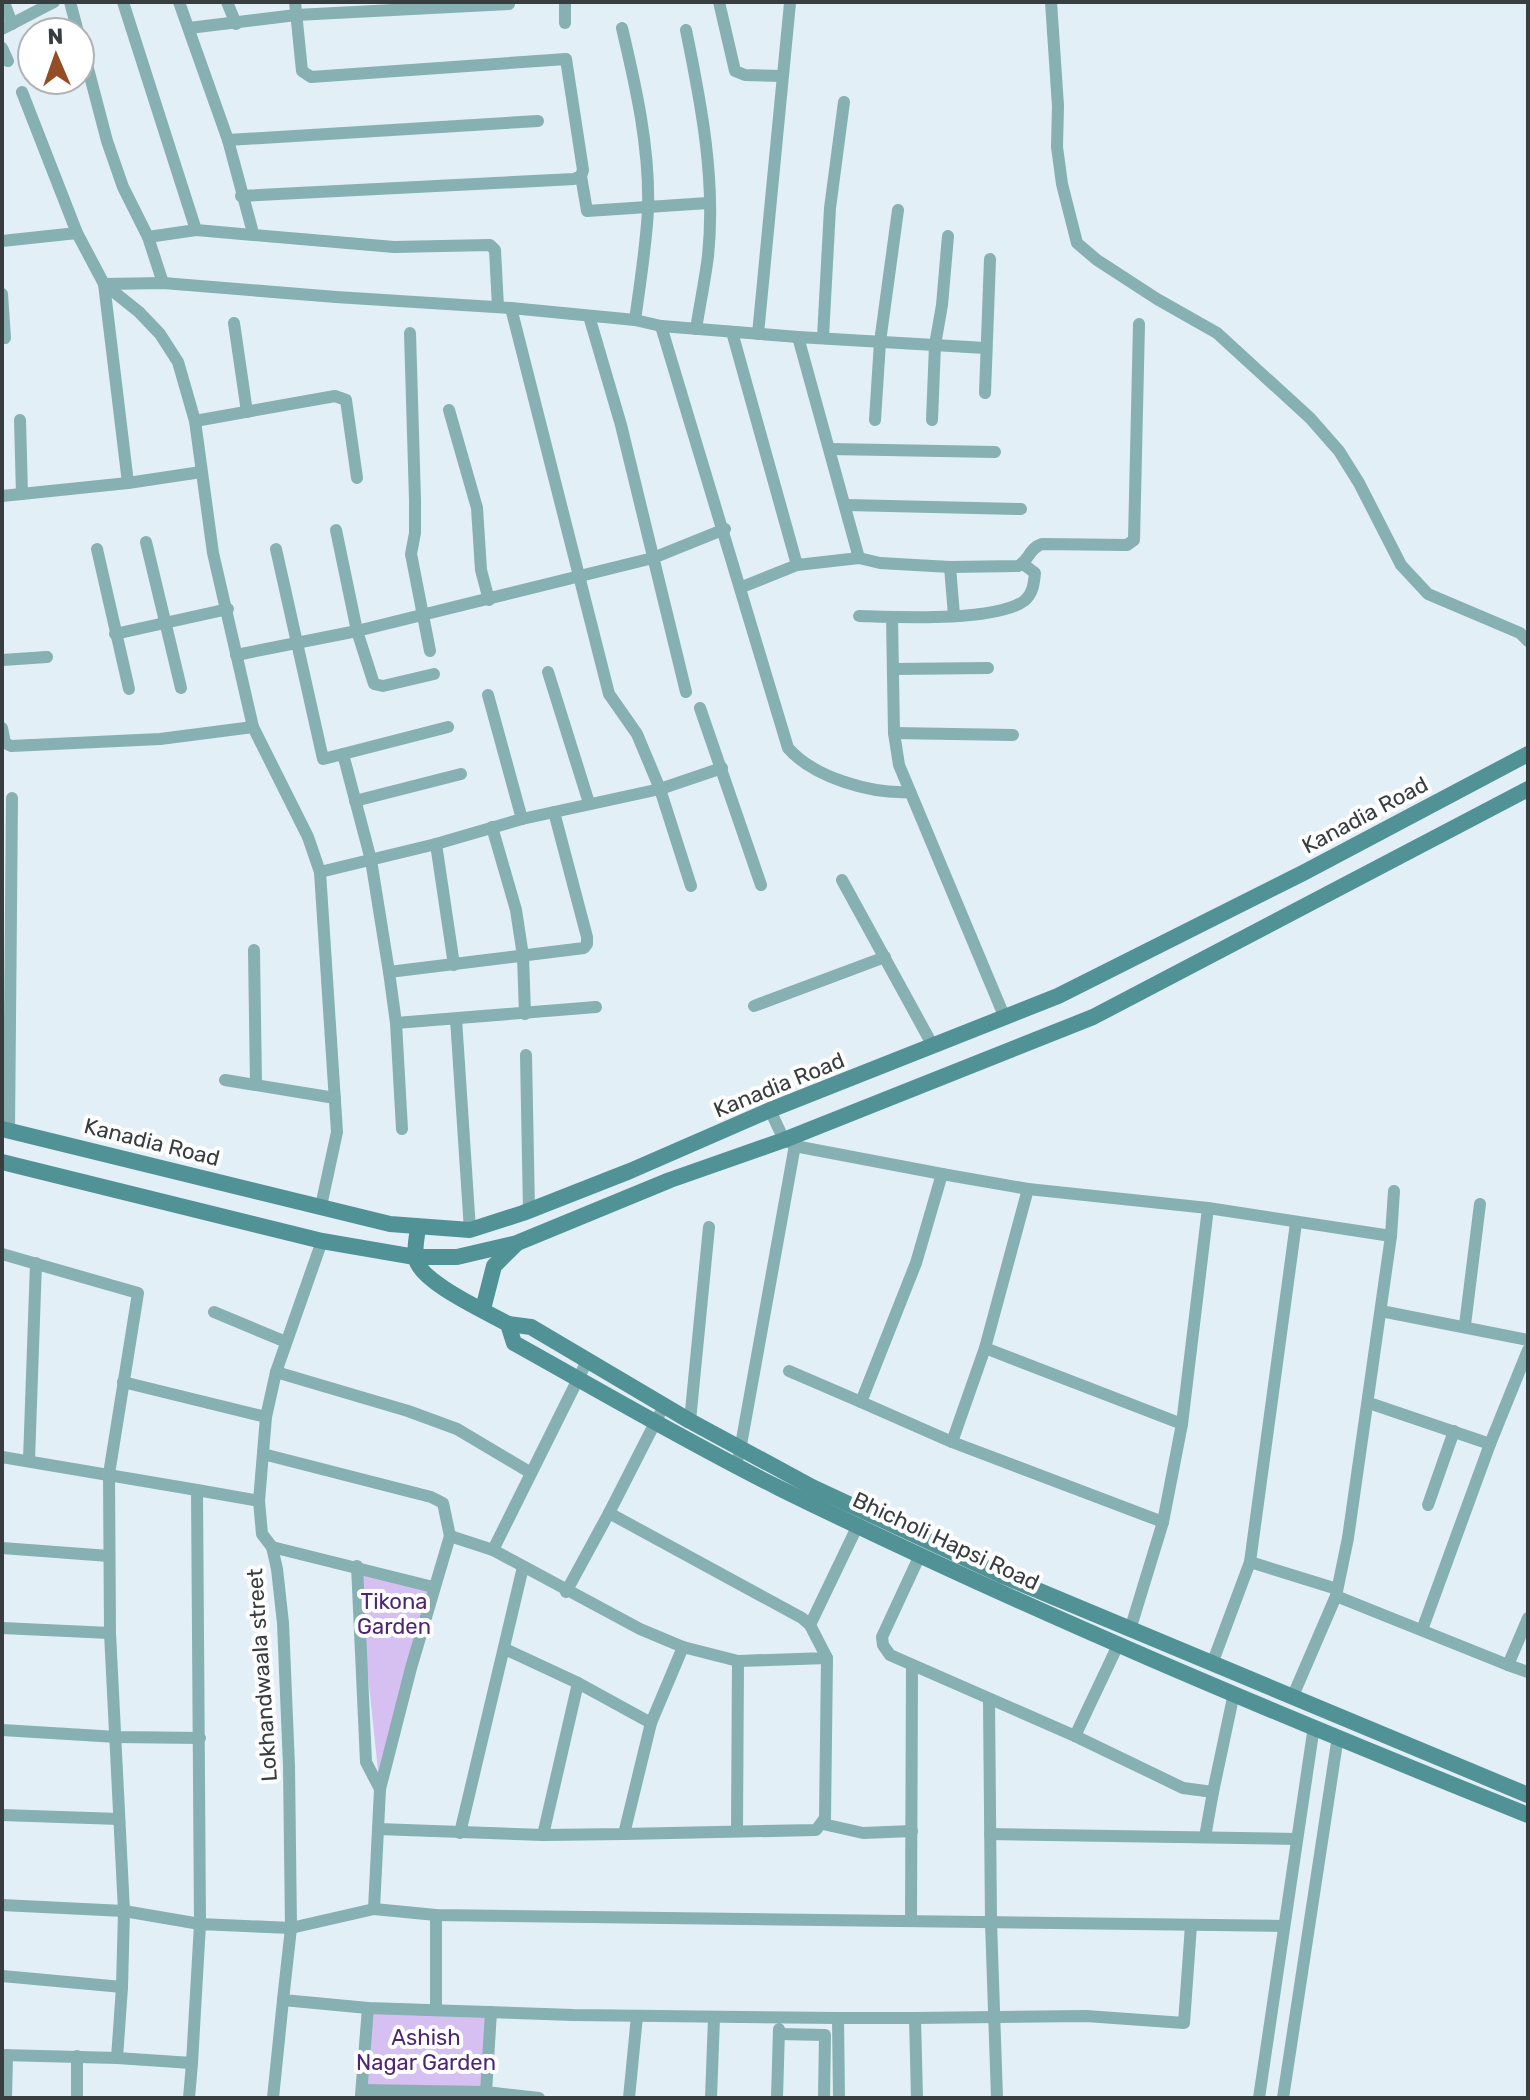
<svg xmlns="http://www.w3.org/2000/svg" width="1530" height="2100" viewBox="0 0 1530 2100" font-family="Rubik,sans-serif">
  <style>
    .green { fill: #d6c0f2 }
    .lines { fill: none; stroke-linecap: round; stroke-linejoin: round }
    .street { stroke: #86b0b2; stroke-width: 12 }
    .secondary { stroke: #509296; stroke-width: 16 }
    .labels { text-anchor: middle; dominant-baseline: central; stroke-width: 8; stroke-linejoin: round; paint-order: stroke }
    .street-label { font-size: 22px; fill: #383d40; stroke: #fff }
    .park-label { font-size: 22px; fill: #4e2572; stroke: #fff }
  </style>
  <rect width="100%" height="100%" fill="#e2eff6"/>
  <!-- green -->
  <g class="green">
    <path d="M357,1572L433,1587L380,1789Z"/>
    <path d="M374,2008L491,2012L486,2092L362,2090Z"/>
  </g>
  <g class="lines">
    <!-- street -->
    <g class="street">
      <path d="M4,2L12,24"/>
      <path d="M70,2L78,32"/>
      <path d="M123,2L196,230L394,247L490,245L495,250L498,307"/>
      <path d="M179,2L228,140L253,233"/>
      <path d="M227,2L236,24"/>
      <path d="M565,2V23"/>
      <path d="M719,2L735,71L745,75L781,76"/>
      <path d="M1051,2L1058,106L1057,147L1062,184L1077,243L1097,260L1157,299L1217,333L1310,418L1339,451L1359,483L1401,565L1428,594L1520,633L1528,641"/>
      <path d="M189,28L296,15L509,4"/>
      <path d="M622,28C636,87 650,149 648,210C646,247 640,284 635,320"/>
      <path d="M2,29L54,2"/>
      <path d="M686,30C701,103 716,180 708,256C705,280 700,304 696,329"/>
      <path d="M80,38L107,141L123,187L148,237L163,283"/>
      <path d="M2,48L8,61"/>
      <path d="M22,92L77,233L104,284L139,312L160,334L178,362L195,421L213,553L253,727L308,837L320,872L337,1132L321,1206"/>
      <path d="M228,140L538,121"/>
      <path d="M581,176L587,211L708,203"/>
      <path d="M241,196L574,179L581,176L583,170L566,59L311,77L302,71L295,2"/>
      <path d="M148,237L196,230"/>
      <path d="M2,241L77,233"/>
      <path d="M2,294L5,338"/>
      <path d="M511,308L609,694L637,734L660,789L691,886"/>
      <path d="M589,316L621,425L686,692"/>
      <path d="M234,323L247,412"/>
      <path d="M661,326L788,748C814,778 872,794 910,792"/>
      <path d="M732,332L797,565L742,587"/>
      <path d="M410,333L415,500V533L411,554L430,651"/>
      <path d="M758,334L790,3"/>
      <path d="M798,337L985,348"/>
      <path d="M823,337L830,208L844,102"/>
      <path d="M985,393L990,259"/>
      <path d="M449,410L477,508L481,570L489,600"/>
      <path d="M20,420L22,494"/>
      <path d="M875,420L880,342L898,210"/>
      <path d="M932,420L935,345L942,305L948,236"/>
      <path d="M195,421L335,396L346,400L357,478"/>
      <path d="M830,449L995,452"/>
      <path d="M128,483L104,284L163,283L336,297L511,308L635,320L661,326L798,337L859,558"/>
      <path d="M2,496L128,483L201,472"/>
      <path d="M846,505L1021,509"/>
      <path d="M336,530L357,631L374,684L383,686L434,674"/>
      <path d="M146,542L181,688"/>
      <path d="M97,549L129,689"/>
      <path d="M276,549L323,759L343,754"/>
      <path d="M797,565L859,558L880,563L950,567L1018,566C1029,561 1029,548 1042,544L1127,545L1134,540L1139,324"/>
      <path d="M950,567L954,615"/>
      <path d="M859,616C895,617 995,622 1024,601C1033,594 1034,583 1035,573L1023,564"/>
      <path d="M892,617L894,733L899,765L1005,1018"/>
      <path d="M115,634L228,609"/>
      <path d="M236,655L357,631L653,558L725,529"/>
      <path d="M2,660L47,657"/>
      <path d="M893,669L988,668"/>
      <path d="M548,672L589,803"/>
      <path d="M488,695L522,819L660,789L722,768"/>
      <path d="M700,708L761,885"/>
      <path d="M2,728L5,743L11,746L160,739L253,727"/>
      <path d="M894,733L1013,735"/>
      <path d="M355,801L461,774"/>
      <path d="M492,827L516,910L523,956L525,1014"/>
      <path d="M436,844L454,965"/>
      <path d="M320,872L436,844L522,819"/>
      <path d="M842,880L933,1046"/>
      <path d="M254,950L256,1085"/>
      <path d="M389,972L584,948L587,944V937L554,812"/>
      <path d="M754,1006L885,957"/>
      <path d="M456,1019L470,1230"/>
      <path d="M396,1023L596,1007"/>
      <path d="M526,1055L529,1211"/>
      <path d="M225,1080L335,1098"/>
      <path d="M770,1110L784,1140L800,1147L942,1174L916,1263L861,1402L952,1442L985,1348L1182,1424L1208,1208L1391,1236L1348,1538L1336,1596L1292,1698"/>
      <path d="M402,1129L396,1023L389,972L371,860L343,754L448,727"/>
      <path d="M9,1131L12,798"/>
      <path d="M942,1174L1028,1189L1208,1208"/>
      <path d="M1391,1236L1394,1191"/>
      <path d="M322,1241L276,1372L266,1417L259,1501L262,1534L272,1547L277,1569L283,1623L289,1766L291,1928L283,2000L368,2008L573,2015L838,2018"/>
      <path d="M2,1254L138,1293L109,1474L110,1633L124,1911L122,1987"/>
      <path d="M1381,1311L1528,1340"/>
      <path d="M214,1312L286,1342"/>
      <path d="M1465,1325L1480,1204"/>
      <path d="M985,1348L1028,1189"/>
      <path d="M588,1359L493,1550L450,1536L411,1668L380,1789L378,1829L543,1835L624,1834L651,1723L683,1647"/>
      <path d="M789,1371L861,1402"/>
      <path d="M276,1372L408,1411L457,1429L531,1473"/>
      <path d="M123,1382L266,1417"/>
      <path d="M1369,1403L1490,1444"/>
      <path d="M690,1421L709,1227"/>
      <path d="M952,1442L1163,1522L1130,1630"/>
      <path d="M263,1454L431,1497L443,1503L450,1536"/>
      <path d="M739,1456L795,1145"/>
      <path d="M2,1457L197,1490L200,1924L124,1911L2,1905"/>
      <path d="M29,1460L36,1263"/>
      <path d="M197,1490L259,1501"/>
      <path d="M1428,1505L1454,1431"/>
      <path d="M1163,1522L1182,1424"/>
      <path d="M272,1547L433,1587"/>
      <path d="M2,1548L109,1556"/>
      <path d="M493,1550L640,1629L683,1647L738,1661L827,1658L810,1625L802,1618L609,1513L659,1415"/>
      <path d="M920,1555L882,1637L883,1645L890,1655L1075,1736L1183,1788L1213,1792L1234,1693"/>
      <path d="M1250,1562L1337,1589"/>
      <path d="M357,1566L366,1762L380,1789"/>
      <path d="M566,1592L609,1513"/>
      <path d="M1336,1596L1508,1665L1528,1618"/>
      <path d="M810,1625L858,1525"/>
      <path d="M2,1628L110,1633"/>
      <path d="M1422,1630L1490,1444L1528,1350"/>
      <path d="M505,1649L578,1683"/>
      <path d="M1212,1664L1250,1562L1296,1223"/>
      <path d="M1508,1665L1528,1672"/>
      <path d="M989,1700L991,1922L997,2098"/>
      <path d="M2,1730L117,1737L200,1738"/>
      <path d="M1075,1736L1119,1643"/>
      <path d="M2,1815L119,1819"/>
      <path d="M823,1824L863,1833L912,1831"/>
      <path d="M737,1830L738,1661"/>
      <path d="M460,1833L523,1567"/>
      <path d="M624,1834L816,1830L825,1818L827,1658"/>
      <path d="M990,1834L1297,1839"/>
      <path d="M543,1835L578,1683L651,1723"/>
      <path d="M1205,1837L1213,1792"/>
      <path d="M374,1909L436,1915L1284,1926"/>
      <path d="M436,1915V2008"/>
      <path d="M911,1921L912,1665"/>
      <path d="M2,1976L122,1987L117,2058L192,2063L200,1924L291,1928L374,1909L378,1829"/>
      <path d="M915,2018L1086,2016L1184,2023L1191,1925"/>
      <path d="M779,2034L825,2035L824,2098"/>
      <path d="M2,2055L117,2058"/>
      <path d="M362,2090L486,2092L539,2098"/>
      <path d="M486,2092L491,2012"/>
      <path d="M361,2095L368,2008"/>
      <path d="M6,2098L7,2055"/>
      <path d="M77,2098V2056"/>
      <path d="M189,2098L192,2063"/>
      <path d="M273,2098L283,2000"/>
      <path d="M629,2098L637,2016"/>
      <path d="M711,2098L714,2018"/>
      <path d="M777,2098L779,2029"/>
      <path d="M839,2098L838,2018H915L917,2098"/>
      <path d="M1259,2098L1314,1726"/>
      <path d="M1283,2098L1338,1736"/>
    </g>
    <!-- secondary -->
    <g class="secondary">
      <path d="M2,1129L390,1224L470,1230L523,1213L630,1171L770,1110L1058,996L1303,873L1528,754"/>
      <path d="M2,1162L322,1241L415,1257H457L517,1243L670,1180L784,1140L1093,1017L1528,789"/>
      <path d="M418,1227C417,1237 414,1249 416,1259C420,1282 487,1312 508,1324L514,1343C602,1392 689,1443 779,1488C1023,1608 1276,1714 1528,1815"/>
      <path d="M483,1309L494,1266L516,1244"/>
      <path d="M508,1324L531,1327L690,1421L812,1487L1001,1575L1528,1795"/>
    </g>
  </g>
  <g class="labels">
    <!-- street labels -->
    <g class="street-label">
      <text transform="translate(1365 815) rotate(-28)">Kanadia Road</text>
      <text transform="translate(779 1085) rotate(-22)">Kanadia Road</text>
      <text transform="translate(152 1142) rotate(14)">Kanadia Road</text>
      <text transform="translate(946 1541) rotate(25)">Bhicholi Hapsi Road</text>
      <text transform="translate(262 1675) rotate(-94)">Lokhandwaala street</text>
    </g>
    <!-- park labels -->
    <g class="park-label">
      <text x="394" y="1601">Tikona<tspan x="394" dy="25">Garden</tspan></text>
      <text x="426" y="2037">Ashish<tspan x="426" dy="25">Nagar Garden</tspan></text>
    </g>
  </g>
  <!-- border -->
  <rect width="1530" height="2100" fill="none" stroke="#383d40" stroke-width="8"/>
  <!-- north arrow -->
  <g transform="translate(56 56) rotate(358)"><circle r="38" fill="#ffffff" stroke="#afb1b3" stroke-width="2"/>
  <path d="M0-6L14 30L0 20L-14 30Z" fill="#944e25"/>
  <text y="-12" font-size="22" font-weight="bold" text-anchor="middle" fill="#383d40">N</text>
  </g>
</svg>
